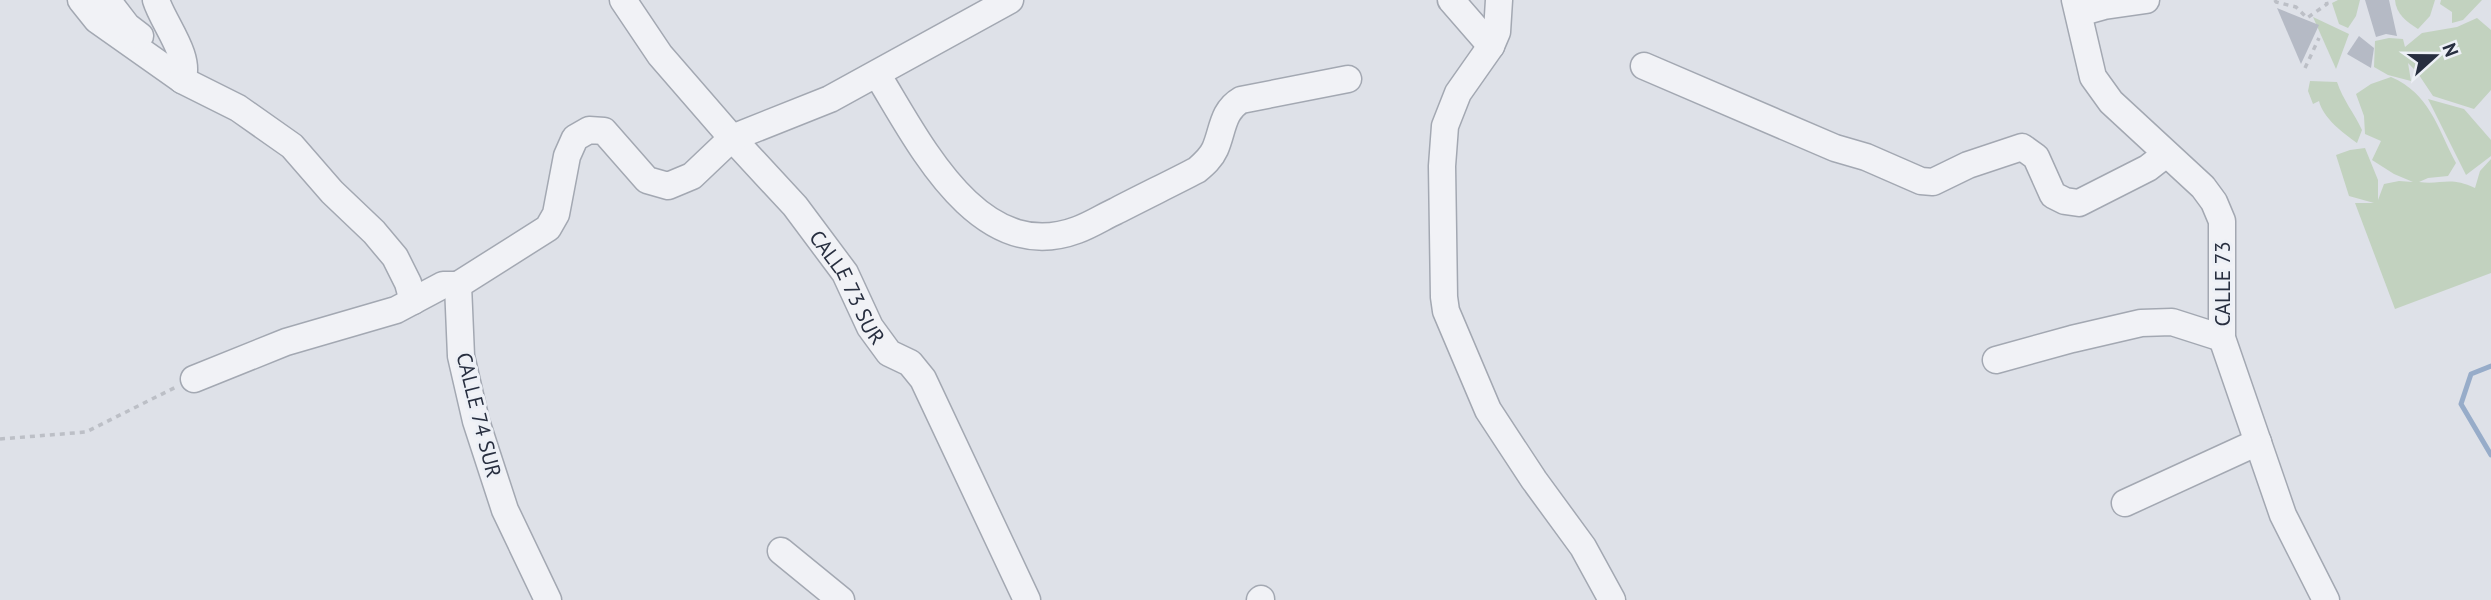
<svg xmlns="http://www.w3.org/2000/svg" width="2491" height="600" viewBox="0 0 2491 600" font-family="'PT Sans',sans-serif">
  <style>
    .green { fill: #c2d2bf }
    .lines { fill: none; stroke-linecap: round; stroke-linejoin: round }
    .stream { stroke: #97acc9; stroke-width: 5 }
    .building { fill: #b5bac5 }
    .minor-casing { stroke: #a3a8b2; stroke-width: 29 }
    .path { stroke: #bcbfc6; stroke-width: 3.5; stroke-dasharray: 5 5; stroke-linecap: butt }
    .minor { stroke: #f1f2f6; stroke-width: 26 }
    .labels { text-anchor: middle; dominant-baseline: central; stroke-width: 6; stroke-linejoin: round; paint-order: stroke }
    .street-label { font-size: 21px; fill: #272e3f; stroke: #edf0f6 }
  </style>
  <rect width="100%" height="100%" fill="#dee1e8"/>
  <!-- green -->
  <g class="green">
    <path d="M2338,0H2360L2356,16L2348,28L2339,24L2332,3Z"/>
    <path d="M2395,0H2435L2430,16L2418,29C2407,22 2396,14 2395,0Z"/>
    <path d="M2441,0H2482L2463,20L2452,23V12L2440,4Z"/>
    <path d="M2313,17L2349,34L2336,69Z"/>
    <path d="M2477,18L2491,30V90L2474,109L2433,96L2417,72L2408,63L2411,81L2388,75L2374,67L2375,41L2389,38L2403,39L2405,47L2422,33L2457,27Z"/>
    <path d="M2391,77C2430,94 2437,127 2456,163L2448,176L2428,178L2419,182C2442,185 2450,176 2475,188L2480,171L2491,159V273L2395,309L2355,203H2374L2349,196L2336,155L2350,150L2365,148L2378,180V200L2384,184L2399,181L2413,182L2394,174L2372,160L2381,141L2365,134L2364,116L2356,94L2371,84Z"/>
    <path d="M2310,81L2337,82C2343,100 2354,113 2362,130L2357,143C2343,133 2323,118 2319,101L2313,104L2308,91Z"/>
    <path d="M2428,99L2464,109L2491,140V156L2466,175Z"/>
  </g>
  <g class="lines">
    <!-- stream -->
    <path class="stream" d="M2491,366L2471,374L2461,404L2491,455"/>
  </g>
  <!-- building -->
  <g class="building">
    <path d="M2365,0H2389L2397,36L2386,34L2376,37Z"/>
    <path d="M2277,8L2319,25L2301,64Z"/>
    <path d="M2359,36L2374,48L2371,68L2347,54Z"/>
  </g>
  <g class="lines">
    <!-- minor casing -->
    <g class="minor-casing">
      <g id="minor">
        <path d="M81,0L97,20L182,80L238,108L292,146L332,192L374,232L395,257L408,283L413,301"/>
        <path d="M107,0L127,26L140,36"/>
        <path d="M156,0C163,23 192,57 182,80"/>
        <path id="s1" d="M623,0L660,55L732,138L795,206L845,273L870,327L889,353L910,363L923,379L1027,600"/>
        <path d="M1451,0L1491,46"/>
        <path d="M1499,0L1497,32L1491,46L1458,93L1445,126L1442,166L1444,297L1446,311L1488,410L1534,480L1583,547L1612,600"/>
        <path d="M2075,0L2093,77L2111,102L2203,187L2214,202L2222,221V338L2283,515L2326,600"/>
        <path d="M2079,13L2104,6L2146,0"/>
        <path d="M1644,66L1835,148L1866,157L1921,181L1933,182L1968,165L2022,147L2036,157L2053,195L2065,201L2079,203L2148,168L2166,154"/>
        <path d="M877,74C918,140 978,267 1077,230C1091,225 1103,217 1116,211C1143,197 1170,184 1197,170C1204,164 1211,158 1215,149C1223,131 1222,111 1241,100L1348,79"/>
        <path d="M1996,360L2072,339L2141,323L2172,322L2222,338"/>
        <path d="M194,379L286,342L396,310L443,285H458"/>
        <path d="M2125,503L2258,442"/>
        <path d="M781,551L841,600"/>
        <path d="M548,600L505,510L476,421L461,356L458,285L548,228L556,214L567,156L575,138L589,130L604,131L647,180L668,186L692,176L732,138L830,99L1010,0"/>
        <path d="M1260,600L1261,599"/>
      </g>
    </g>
    <!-- path -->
    <g class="path">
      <path d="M2275,0L2276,2L2296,7L2307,18L2327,4L2326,0"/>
      <path d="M2305,68L2319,38"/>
      <path d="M0,439L86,432L176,387"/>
    </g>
    <!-- minor -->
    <use href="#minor" class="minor"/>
  </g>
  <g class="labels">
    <!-- street labels -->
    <g class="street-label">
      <text transform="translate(2222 284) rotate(-90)">CALLE 73</text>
      <text stroke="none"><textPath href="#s1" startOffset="366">CALLE 73 SUR</textPath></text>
      <text transform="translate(479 415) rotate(76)">CALLE 74 SUR</text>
    </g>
  </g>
  <!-- north arrow -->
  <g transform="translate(2435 56) rotate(69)" stroke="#edf0f6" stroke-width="5" paint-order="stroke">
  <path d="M0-5L12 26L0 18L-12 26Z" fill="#272e3f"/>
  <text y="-10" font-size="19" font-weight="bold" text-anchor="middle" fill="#272e3f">N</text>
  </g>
</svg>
